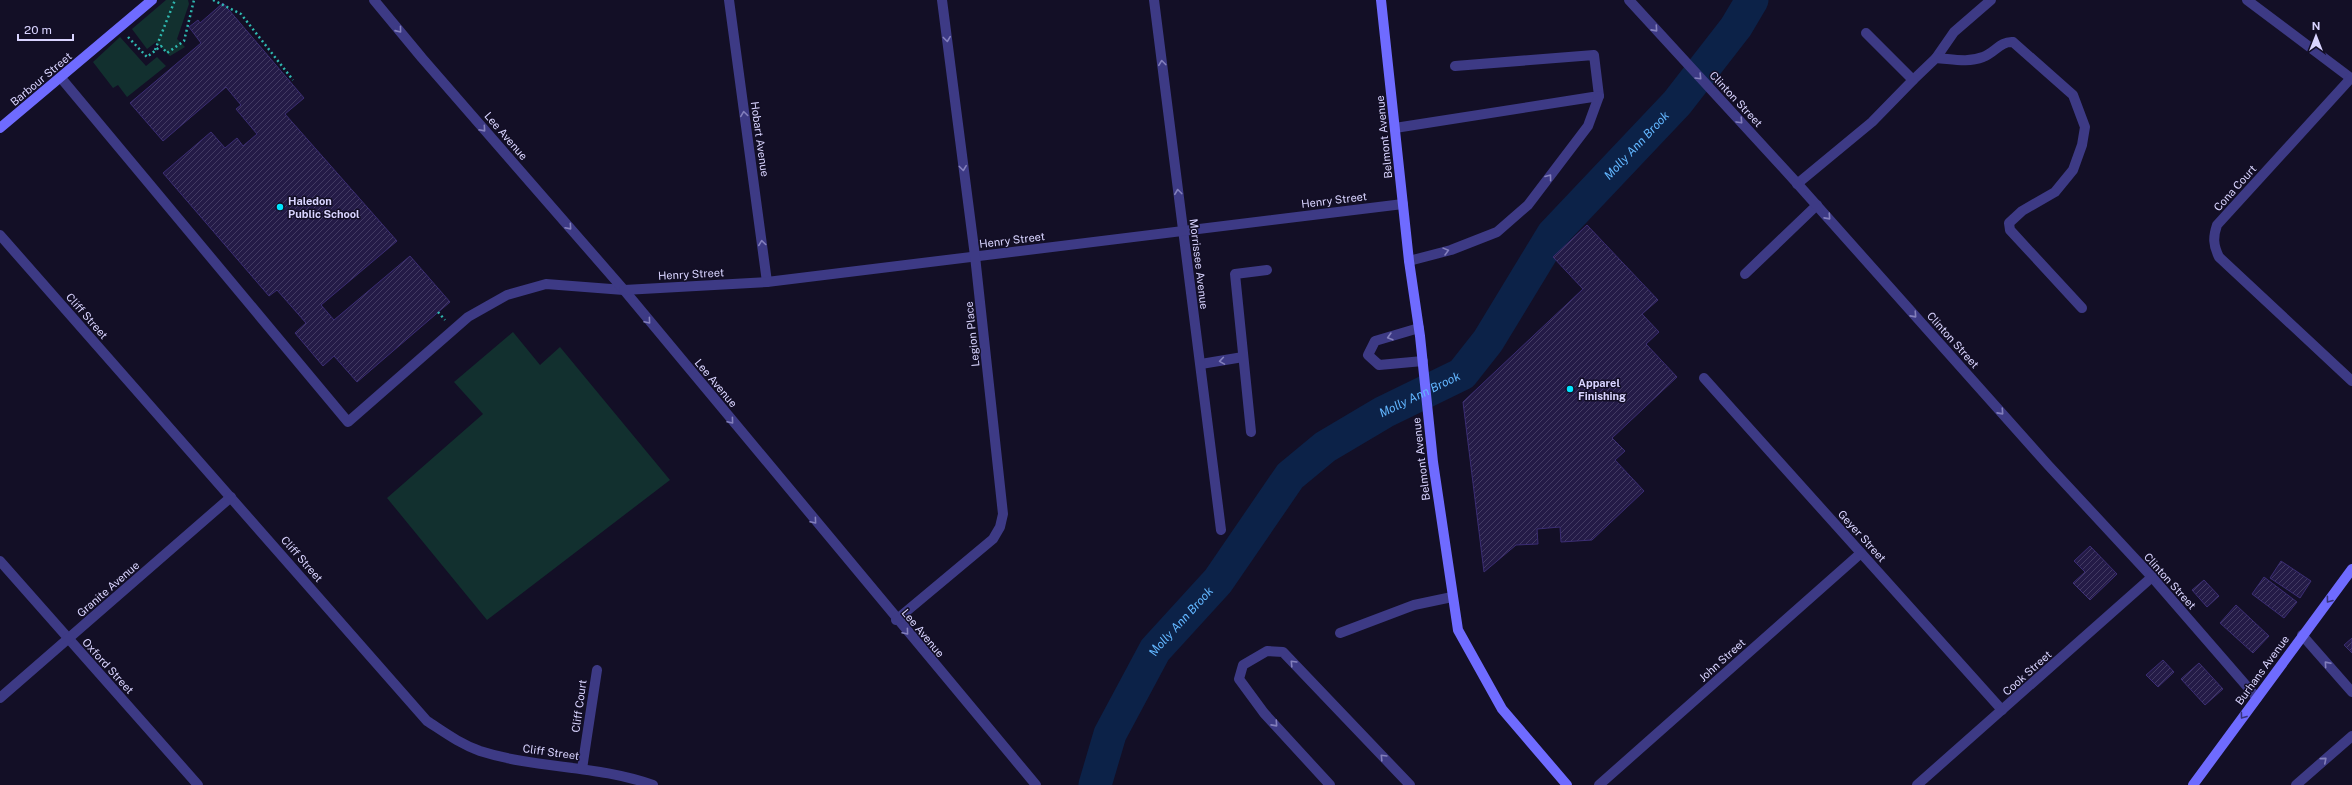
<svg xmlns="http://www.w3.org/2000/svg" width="2352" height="785" viewBox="0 0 2352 785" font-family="'Public Sans',sans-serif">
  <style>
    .grass { fill: #12302f }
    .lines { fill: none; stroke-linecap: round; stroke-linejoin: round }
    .river { stroke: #0c2248; stroke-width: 33 }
    .building { fill: url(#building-hatch); stroke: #3b2d73 }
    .path { stroke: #2fb8b0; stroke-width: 2.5; stroke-dasharray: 2 3; stroke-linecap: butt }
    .lane { stroke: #3d3a85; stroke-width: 10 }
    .street { stroke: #3d3a85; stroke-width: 10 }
    .secondary { stroke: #6f6bff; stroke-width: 10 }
    .oneway { stroke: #837fbc }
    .oneway2 { stroke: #38347d }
    .poi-dot { fill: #00e5ff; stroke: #130f26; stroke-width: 1.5 }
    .labels { text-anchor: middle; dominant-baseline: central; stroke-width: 3; stroke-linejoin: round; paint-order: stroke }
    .street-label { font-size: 11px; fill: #d9d4ff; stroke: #130f26 }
    .poi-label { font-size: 11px; font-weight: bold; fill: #d9d4ff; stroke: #130f26; text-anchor: start }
    .water-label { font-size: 12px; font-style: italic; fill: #62b6ff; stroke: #130f26 }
  </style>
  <defs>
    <pattern id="building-hatch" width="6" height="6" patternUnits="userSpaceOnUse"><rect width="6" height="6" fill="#241b47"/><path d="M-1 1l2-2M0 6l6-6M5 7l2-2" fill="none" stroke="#433b63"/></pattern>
  </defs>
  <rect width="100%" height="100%" fill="#130f26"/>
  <!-- grass -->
  <g class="grass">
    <path d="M166,0H188L189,4L177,39L185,47L170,56L156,42L147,49L132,29Z"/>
    <path d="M120,37L146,66L157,57L166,66L127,97L118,85L113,88L93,62Z"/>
    <path d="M513,332L540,365L560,347L670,480L487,620L387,498L483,414L454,382Z"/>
  </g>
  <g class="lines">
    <!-- river -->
    <path class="river" id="s1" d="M1095,785L1110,734L1155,650L1218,581L1290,476L1325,447L1384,412L1462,374L1488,341L1553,234L1677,103L1736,27L1752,0"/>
  </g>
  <!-- building -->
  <g class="building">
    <path d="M223,3L304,98L285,114L397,241L321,305L334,320L410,256L450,302L357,382L334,356L323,366L295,333L306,323L277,290L269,296L163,173L211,132L225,148L237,138L243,146L257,134L236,109L241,105L226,87L163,141L130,103L201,43L189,27L198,20L200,23Z"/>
    <path d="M1587,225L1658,300L1642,314L1659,332L1646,344L1677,377L1612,438L1625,451L1615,460L1644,491L1592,540L1561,542L1560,527L1537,529L1538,544L1516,545L1484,572L1463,402L1583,289L1553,257Z"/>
    <path d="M2090,546L2117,574L2090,600L2073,583L2085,572L2074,561Z"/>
    <path d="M2281,561L2311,581L2300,598L2270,578Z"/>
    <path d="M2264,577L2297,602L2284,618L2252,594Z"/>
    <path d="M2204,580L2219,596L2207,607L2192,590Z"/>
    <path d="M2236,605L2269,636L2253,653L2220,623Z"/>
    <path d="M2352,638V653L2344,645Z"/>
    <path d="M2163,660L2174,672L2158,687L2146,675Z"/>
    <path d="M2199,663L2223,689L2205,705L2181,679Z"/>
  </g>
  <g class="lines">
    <!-- path -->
    <g class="path">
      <path d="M213,0L241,14L293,80"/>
      <path d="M128,37L147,57L161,46L167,53L184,41L194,0"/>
      <path d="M155,50L175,0"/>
      <path d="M438,312L445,320"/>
    </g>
    <!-- lane -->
    <g class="lane">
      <path d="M1936,58L1954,32L1991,0"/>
      <path d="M61,78L348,422L468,317L507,295L546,284L624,290"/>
      <path d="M1913,80L1936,58C1952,59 1968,63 1983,57C1995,53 2000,41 2013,42L2073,95L2085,127L2082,145L2073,170L2055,192L2022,211L2009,223L2010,230L2082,308"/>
      <path d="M1395,128L1599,96L1594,55L1455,66"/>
      <path d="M1797,184L1872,122L1913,80L1866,33"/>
      <path d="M1409,261L1451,250L1497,232L1528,205L1588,126L1599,96"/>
      <path d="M1745,274L1817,205"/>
      <path d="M1419,328L1375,341L1368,355L1379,365L1423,361"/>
      <path d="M1201,364L1243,357"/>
      <path d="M1251,432L1235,274L1267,270"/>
      <path d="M1340,633L1414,605L1452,597"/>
      <path d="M1330,785L1264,713L1239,679L1243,665L1267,651L1283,652L1410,785"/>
    </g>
    <!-- street -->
    <g class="street">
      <path d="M374,0L422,58L624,290L1036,785"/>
      <path d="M729,0L767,282"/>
      <path d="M1154,0L1221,530"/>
      <path d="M1629,0L1795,181L2048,465L2152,577L2257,698"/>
      <path d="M2247,0L2352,79"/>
      <path d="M2351,78L2217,225C2213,237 2213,245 2219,257L2352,381"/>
      <path d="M0,235L427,721C444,732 460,744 480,751C536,769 597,765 653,785"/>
      <path d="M624,290L767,282L1403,204"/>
      <path d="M1704,378L2002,710"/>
      <path d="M0,561L198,785"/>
      <path d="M896,620L993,539L1000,527L1003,514L975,256L942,0"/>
      <path d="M2302,635L2352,692"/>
      <path d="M0,698L231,497"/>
      <path d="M582,769L597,670"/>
      <path d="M1599,785L1861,553"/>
      <path d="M1917,785L2152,577"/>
      <path d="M2296,785L2352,736"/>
    </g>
    <!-- secondary -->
    <g class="secondary">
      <path d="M1381,0L1409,261L1420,336L1433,462L1458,630L1502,709L1567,785"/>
      <path d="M0,128L152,0"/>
      <path d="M2193,785L2352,569"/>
    </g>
  </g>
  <!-- one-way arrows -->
  <defs><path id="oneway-chevron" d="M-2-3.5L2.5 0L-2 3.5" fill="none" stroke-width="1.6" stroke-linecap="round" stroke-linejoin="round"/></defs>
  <g class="oneway">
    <use href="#oneway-chevron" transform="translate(1655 29) rotate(48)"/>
    <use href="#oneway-chevron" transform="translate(399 30) rotate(51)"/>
    <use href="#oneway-chevron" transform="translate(947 39) rotate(83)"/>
    <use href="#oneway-chevron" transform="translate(1162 63) rotate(-97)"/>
    <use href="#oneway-chevron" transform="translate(1699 77) rotate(46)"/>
    <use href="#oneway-chevron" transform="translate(744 114) rotate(-98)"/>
    <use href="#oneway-chevron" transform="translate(1740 121) rotate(47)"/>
    <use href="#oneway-chevron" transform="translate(483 129) rotate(49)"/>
    <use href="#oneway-chevron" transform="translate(963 168) rotate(83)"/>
    <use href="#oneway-chevron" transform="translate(1549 177) rotate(-53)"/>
    <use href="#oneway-chevron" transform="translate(1178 192) rotate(-97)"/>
    <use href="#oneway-chevron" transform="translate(1828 217) rotate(48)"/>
    <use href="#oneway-chevron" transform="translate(569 227) rotate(49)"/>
    <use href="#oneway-chevron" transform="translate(762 243) rotate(-98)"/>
    <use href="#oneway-chevron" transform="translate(1446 251) rotate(-15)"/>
    <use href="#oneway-chevron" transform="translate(1914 315) rotate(48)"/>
    <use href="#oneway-chevron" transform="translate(648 321) rotate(50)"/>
    <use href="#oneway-chevron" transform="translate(1390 337) rotate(164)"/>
    <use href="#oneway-chevron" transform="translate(1222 361) rotate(171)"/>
    <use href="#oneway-chevron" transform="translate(2001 412) rotate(48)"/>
    <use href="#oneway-chevron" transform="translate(731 421) rotate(50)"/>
    <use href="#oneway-chevron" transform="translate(814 521) rotate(50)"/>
    <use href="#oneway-chevron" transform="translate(906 632) rotate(50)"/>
    <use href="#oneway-chevron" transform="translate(1293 663) rotate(-134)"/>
    <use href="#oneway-chevron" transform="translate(2327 664) rotate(-131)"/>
    <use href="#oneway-chevron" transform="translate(1275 724) rotate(48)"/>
    <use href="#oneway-chevron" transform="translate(1383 757) rotate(-134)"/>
    <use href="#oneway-chevron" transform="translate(2324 760) rotate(-41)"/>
  </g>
  <g class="oneway2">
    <use href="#oneway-chevron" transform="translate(2329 600) rotate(127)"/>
    <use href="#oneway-chevron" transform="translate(2243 716) rotate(126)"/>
  </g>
  <!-- markers -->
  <g class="poi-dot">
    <circle cx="280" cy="207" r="4"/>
    <circle cx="1570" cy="389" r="4"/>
  </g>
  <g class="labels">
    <!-- street labels -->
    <g class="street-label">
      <text transform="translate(41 79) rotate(-40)">Barbour Street</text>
      <text transform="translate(1736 99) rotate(47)">Clinton Street</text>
      <text transform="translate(506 136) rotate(49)">Lee Avenue</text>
      <text transform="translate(1384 137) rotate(-96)">Belmont Avenue</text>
      <text transform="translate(760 139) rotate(82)">Hobart Avenue</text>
      <text transform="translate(2235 188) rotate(-48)">Cona Court</text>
      <text transform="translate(1334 200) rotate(-7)">Henry Street</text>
      <text transform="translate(1012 240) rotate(-7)">Henry Street</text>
      <text transform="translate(1199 264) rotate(83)">Morrissee Avenue</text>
      <text transform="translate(691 274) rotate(-3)">Henry Street</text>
      <text transform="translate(87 316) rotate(49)">Cliff Street</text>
      <text transform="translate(972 334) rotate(-96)">Legion Place</text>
      <text transform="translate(1953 340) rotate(48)">Clinton Street</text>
      <text transform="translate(716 383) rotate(50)">Lee Avenue</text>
      <text transform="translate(1421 459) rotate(-97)">Belmont Avenue</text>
      <text transform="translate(1862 536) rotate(48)">Geyer Street</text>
      <text transform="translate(302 559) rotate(49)">Cliff Street</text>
      <text transform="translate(2170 581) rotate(48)">Clinton Street</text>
      <text transform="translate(108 589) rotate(-41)">Granite Avenue</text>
      <text transform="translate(923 633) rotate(50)">Lee Avenue</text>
      <text transform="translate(1722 660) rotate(-42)">John Street</text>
      <text transform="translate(108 666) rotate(48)">Oxford Street</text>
      <text transform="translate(2262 670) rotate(-54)">Burhans Avenue</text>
      <text transform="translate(2027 673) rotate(-42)">Cook Street</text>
      <text transform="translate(579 706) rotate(-82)">Cliff Court</text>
      <text transform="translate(551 752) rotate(8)">Cliff Street</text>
    </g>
    <!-- poi labels -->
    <g class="poi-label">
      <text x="288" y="201">Haledon<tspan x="288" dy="13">Public School</tspan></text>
      <text x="1578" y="383">Apparel<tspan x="1578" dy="13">Finishing</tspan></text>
    </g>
    <!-- water labels -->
    <g class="water-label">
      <text stroke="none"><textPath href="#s1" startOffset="859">Molly Ann Brook</textPath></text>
      <text stroke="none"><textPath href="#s1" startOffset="523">Molly Ann Brook</textPath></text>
      <text stroke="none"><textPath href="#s1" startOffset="187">Molly Ann Brook</textPath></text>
    </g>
  </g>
  <!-- north arrow -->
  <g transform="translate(2316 36)" stroke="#130f26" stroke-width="3" paint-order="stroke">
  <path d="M0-3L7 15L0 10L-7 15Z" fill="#d9d4ff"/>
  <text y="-6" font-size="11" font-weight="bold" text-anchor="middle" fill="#d9d4ff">N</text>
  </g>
  <!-- scale -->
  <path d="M18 34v6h55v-6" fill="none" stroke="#d9d4ff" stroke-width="2"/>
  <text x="24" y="34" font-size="12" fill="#d9d4ff" stroke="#130f26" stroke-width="3" paint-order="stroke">20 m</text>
</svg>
